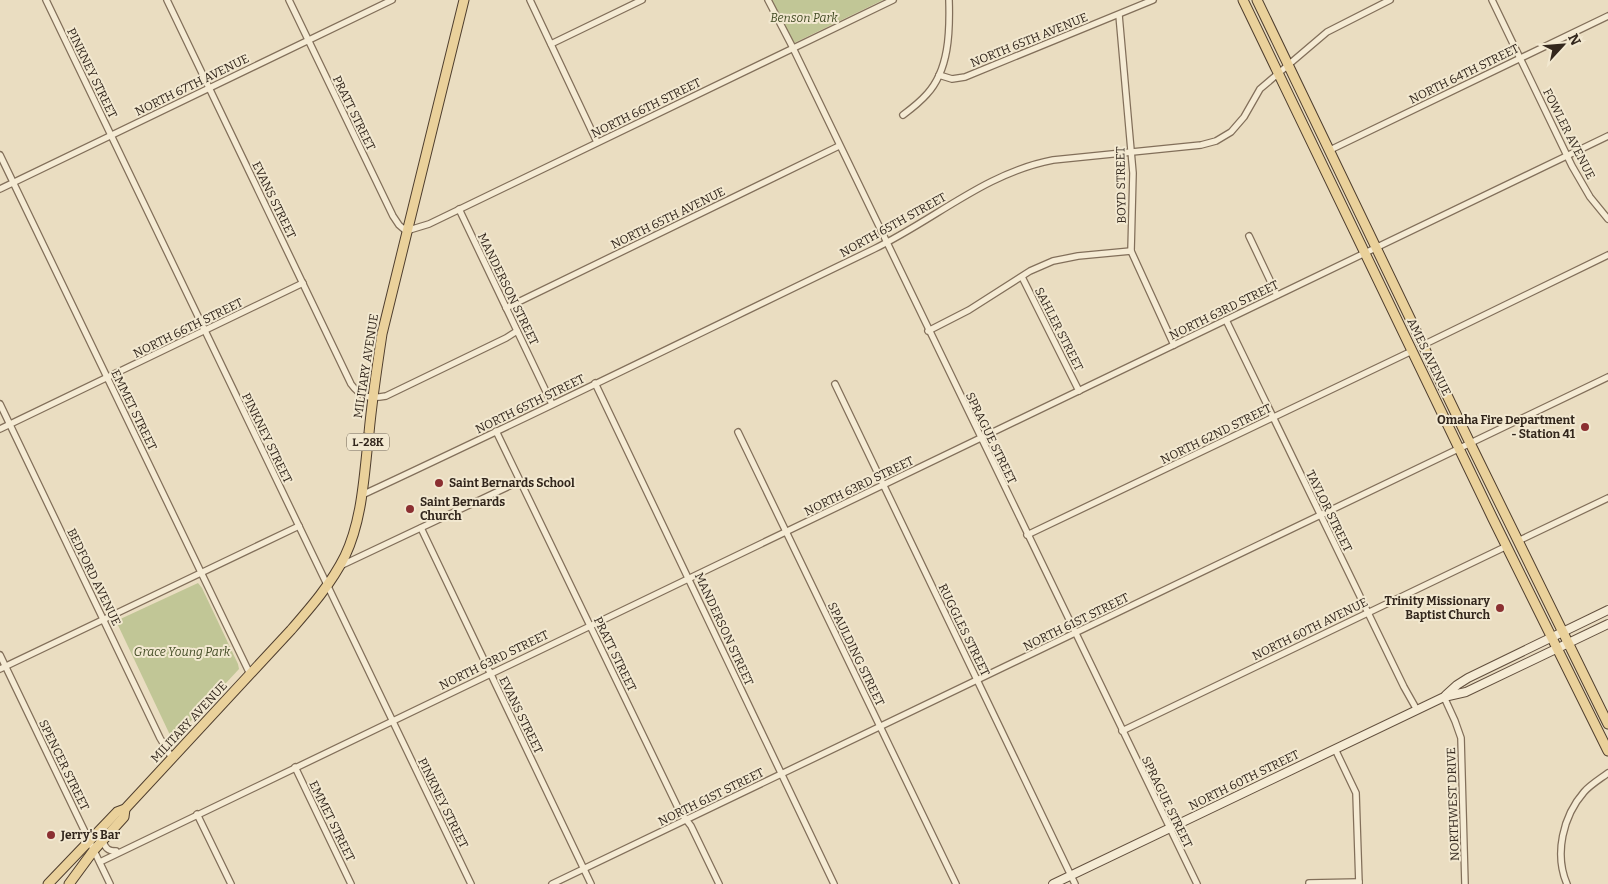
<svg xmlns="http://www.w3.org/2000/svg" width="1608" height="884" viewBox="0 0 1608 884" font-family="Bitter,serif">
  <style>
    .green { fill: #c1c696 }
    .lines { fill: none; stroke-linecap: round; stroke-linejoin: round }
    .street-casing { stroke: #826f5a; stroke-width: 8 }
    .secondary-casing { stroke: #63503e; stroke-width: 10 }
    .primary-casing { stroke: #4f3e2e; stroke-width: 11 }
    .street { stroke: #f5ebd4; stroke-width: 5.5 }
    .secondary { stroke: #f5ebd4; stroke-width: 8 }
    .primary { stroke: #ead19b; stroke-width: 9 }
    .poi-dot { fill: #8b2f31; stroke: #f2e8d0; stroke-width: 2 }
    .labels { text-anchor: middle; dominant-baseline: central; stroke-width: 4; stroke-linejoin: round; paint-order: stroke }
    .shield { fill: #f2e8d0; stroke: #6c6153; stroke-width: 1 }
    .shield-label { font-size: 11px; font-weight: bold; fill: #33271d }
    .park-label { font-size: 12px; font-style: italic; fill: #444d26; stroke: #f2e8d0 }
    .street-label { font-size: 12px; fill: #33271d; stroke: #f2e8d0 }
    .poi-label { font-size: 12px; font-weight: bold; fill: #33271d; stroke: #f2e8d0; text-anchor: start }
  </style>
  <rect width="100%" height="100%" fill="#eaddc1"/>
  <!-- green -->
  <g class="green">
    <path d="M772,0H883L794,43Z"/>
    <path d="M198,583L202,588L238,664L239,669L175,738L170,735L116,621Z"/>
  </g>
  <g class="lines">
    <!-- street casing -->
    <g class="street-casing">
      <g id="street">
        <path d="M46,0L471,884"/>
        <path d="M167,0L351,384C361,398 370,399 386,396L506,338L517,331"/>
        <path d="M289,0L393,216L399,225L406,231L429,224L893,0"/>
        <path d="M530,0L597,142"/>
        <path d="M768,0L793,48L1197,884"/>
        <path d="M1492,0L1572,166L1590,197L1608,219"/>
        <path d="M1119,15L1133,173L1131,251L1174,345"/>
        <path d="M551,44L642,0"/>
        <path d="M939,75L952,79L965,77L1153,0"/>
        <path d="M903,115C911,109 920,102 927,94C949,70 950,32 949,0"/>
        <path d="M1330,150L1608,16"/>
        <path d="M0,155L250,674"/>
        <path d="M0,189L392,0"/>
        <path d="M459,209L552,404"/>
        <path d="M1249,236L1277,295"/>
        <path d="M1022,277L1079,391"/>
        <path d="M506,308L839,146"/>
        <path d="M1226,320L1404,687L1417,710"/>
        <path d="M928,331L969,310L1030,271L1053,261L1078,256L1131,251"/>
        <path d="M1423,345L1608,255"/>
        <path d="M595,383L834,884"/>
        <path d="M835,384L1075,884"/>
        <path d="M0,404L160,738L172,758"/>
        <path d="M0,429L303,283"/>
        <path d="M496,431L680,812L691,826L719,884"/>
        <path d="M738,432L956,884"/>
        <path d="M362,495C534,415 704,331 874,249C936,219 985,173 1053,160L1201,145L1216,141L1231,132L1244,117L1260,89L1327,32L1390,0"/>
        <path d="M421,528L591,884"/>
        <path d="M1027,535L1412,351"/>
        <path d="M1518,541L1608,498"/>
        <path d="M340,566L520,481"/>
        <path d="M0,655L110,884"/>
        <path d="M0,669L299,526"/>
        <path d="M1444,697L1455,721L1461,738L1465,884"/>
        <path d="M1122,731L1507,546"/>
        <path d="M1335,749L1356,793L1359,884"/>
        <path d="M295,767L351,884"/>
        <path d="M197,814L231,884"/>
        <path d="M102,840C106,848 107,851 116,851"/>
        <path d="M100,862L1608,136"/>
        <path d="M1309,883L1359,882"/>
        <path d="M552,884L1608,377"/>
        <path d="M1567,884C1554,854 1563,816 1584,792C1590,785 1600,779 1608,773"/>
      </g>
    </g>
    <!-- secondary casing -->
    <g class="secondary-casing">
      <g id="secondary">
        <path d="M1446,695L1457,685L1468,678L1608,610"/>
        <path d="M1053,884L1444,697L1466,692L1608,624"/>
      </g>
    </g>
    <!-- primary casing -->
    <g class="primary-casing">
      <g id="primary">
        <path d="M1243,0L1493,519L1608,751"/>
        <path d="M1257,0L1470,443L1608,724"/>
        <path d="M48,884L117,812L125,809L291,630C311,607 331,584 345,556C363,518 364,473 369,433C372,400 377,367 382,334L464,0"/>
        <path d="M69,884L94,850L124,817L125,809"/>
      </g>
    </g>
    <!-- street -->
    <use href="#street" class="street"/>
    <!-- secondary -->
    <use href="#secondary" class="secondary"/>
    <!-- primary -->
    <use href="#primary" class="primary"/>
  </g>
  <!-- markers -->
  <g class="poi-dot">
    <circle cx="1585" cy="427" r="5"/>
    <circle cx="439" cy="483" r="5"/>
    <circle cx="410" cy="509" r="5"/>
    <circle cx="1500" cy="608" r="5"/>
    <circle cx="51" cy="835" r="5"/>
  </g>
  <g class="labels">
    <!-- shield labels -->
    <rect class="shield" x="347" y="433.5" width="42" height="17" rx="4"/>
    <g class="shield-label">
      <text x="368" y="442">L-28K</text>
    </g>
    <!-- park labels -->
    <g class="park-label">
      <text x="804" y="18">Benson Park</text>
      <text x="182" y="652">Grace Young Park</text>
    </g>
    <!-- street labels -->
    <g class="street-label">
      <text transform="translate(1029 40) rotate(-22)">NORTH 65TH AVENUE</text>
      <text transform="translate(92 73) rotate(64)">PINKNEY STREET</text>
      <text transform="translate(1464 74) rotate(-26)">NORTH 64TH STREET</text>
      <text transform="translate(192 85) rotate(-26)">NORTH 67TH AVENUE</text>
      <text transform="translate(646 108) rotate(-26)">NORTH 66TH STREET</text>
      <text transform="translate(354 113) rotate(64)">PRATT STREET</text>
      <text transform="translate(1569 134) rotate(63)">FOWLER AVENUE</text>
      <text transform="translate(1121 185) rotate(-91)">BOYD STREET</text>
      <text transform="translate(274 200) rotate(64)">EVANS STREET</text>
      <text transform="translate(668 218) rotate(-26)">NORTH 65TH AVENUE</text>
      <text transform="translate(893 225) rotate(-29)">NORTH 65TH STREET</text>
      <text transform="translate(508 289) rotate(64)">MANDERSON STREET</text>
      <text transform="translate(1224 310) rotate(-26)">NORTH 63RD STREET</text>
      <text transform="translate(188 328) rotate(-26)">NORTH 66TH STREET</text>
      <text transform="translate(1059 329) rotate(63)">SAHLER STREET</text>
      <text transform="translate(1429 357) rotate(64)">AMES AVENUE</text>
      <text transform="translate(366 366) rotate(-81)">MILITARY AVENUE</text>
      <text transform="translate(530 404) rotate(-26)">NORTH 65TH STREET</text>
      <text transform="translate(134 410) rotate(64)">EMMET STREET</text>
      <text transform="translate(1216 434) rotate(-26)">NORTH 62ND STREET</text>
      <text transform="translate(267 438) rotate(64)">PINKNEY STREET</text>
      <text transform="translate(991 438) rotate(64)">SPRAGUE STREET</text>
      <text transform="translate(859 486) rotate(-26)">NORTH 63RD STREET</text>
      <text transform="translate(1329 511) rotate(64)">TAYLOR STREET</text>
      <text transform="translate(94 577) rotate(64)">BEDFORD AVENUE</text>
      <text transform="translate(1076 622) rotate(-26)">NORTH 61ST STREET</text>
      <text transform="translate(724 629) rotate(65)">MANDERSON STREET</text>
      <text transform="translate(1310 629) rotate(-26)">NORTH 60TH AVENUE</text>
      <text transform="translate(964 630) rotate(64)">RUGGLES STREET</text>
      <text transform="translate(615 654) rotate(64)">PRATT STREET</text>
      <text transform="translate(856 654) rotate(64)">SPAULDING STREET</text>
      <text transform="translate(494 660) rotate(-26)">NORTH 63RD STREET</text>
      <text transform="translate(521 715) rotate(64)">EVANS STREET</text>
      <text transform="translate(189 722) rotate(-47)">MILITARY AVENUE</text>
      <text transform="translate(64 765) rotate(64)">SPENCER STREET</text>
      <text transform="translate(1244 780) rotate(-26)">NORTH 60TH STREET</text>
      <text transform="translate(711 797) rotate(-26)">NORTH 61ST STREET</text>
      <text transform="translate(1167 802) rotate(64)">SPRAGUE STREET</text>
      <text transform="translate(443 803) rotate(64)">PINKNEY STREET</text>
      <text transform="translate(1453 804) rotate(-92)">NORTHWEST DRIVE</text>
      <text transform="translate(332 821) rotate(64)">EMMET STREET</text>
    </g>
    <!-- poi labels -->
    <g class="poi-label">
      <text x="1575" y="420" text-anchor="end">Omaha Fire Department<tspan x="1575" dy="14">- Station 41</tspan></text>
      <text x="449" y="483">Saint Bernards School</text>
      <text x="420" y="502">Saint Bernards<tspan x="420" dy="14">Church</tspan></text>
      <text x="1490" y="601" text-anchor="end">Trinity Missionary<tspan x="1490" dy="14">Baptist Church</tspan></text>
      <text x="61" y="835">Jerry's Bar</text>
    </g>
  </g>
  <!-- north arrow -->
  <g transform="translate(1563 45) rotate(64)" stroke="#f2e8d0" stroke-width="4" paint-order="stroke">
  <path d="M0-4L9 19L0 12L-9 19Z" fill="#33271d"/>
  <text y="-8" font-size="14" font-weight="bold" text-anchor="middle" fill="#33271d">N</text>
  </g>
</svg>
